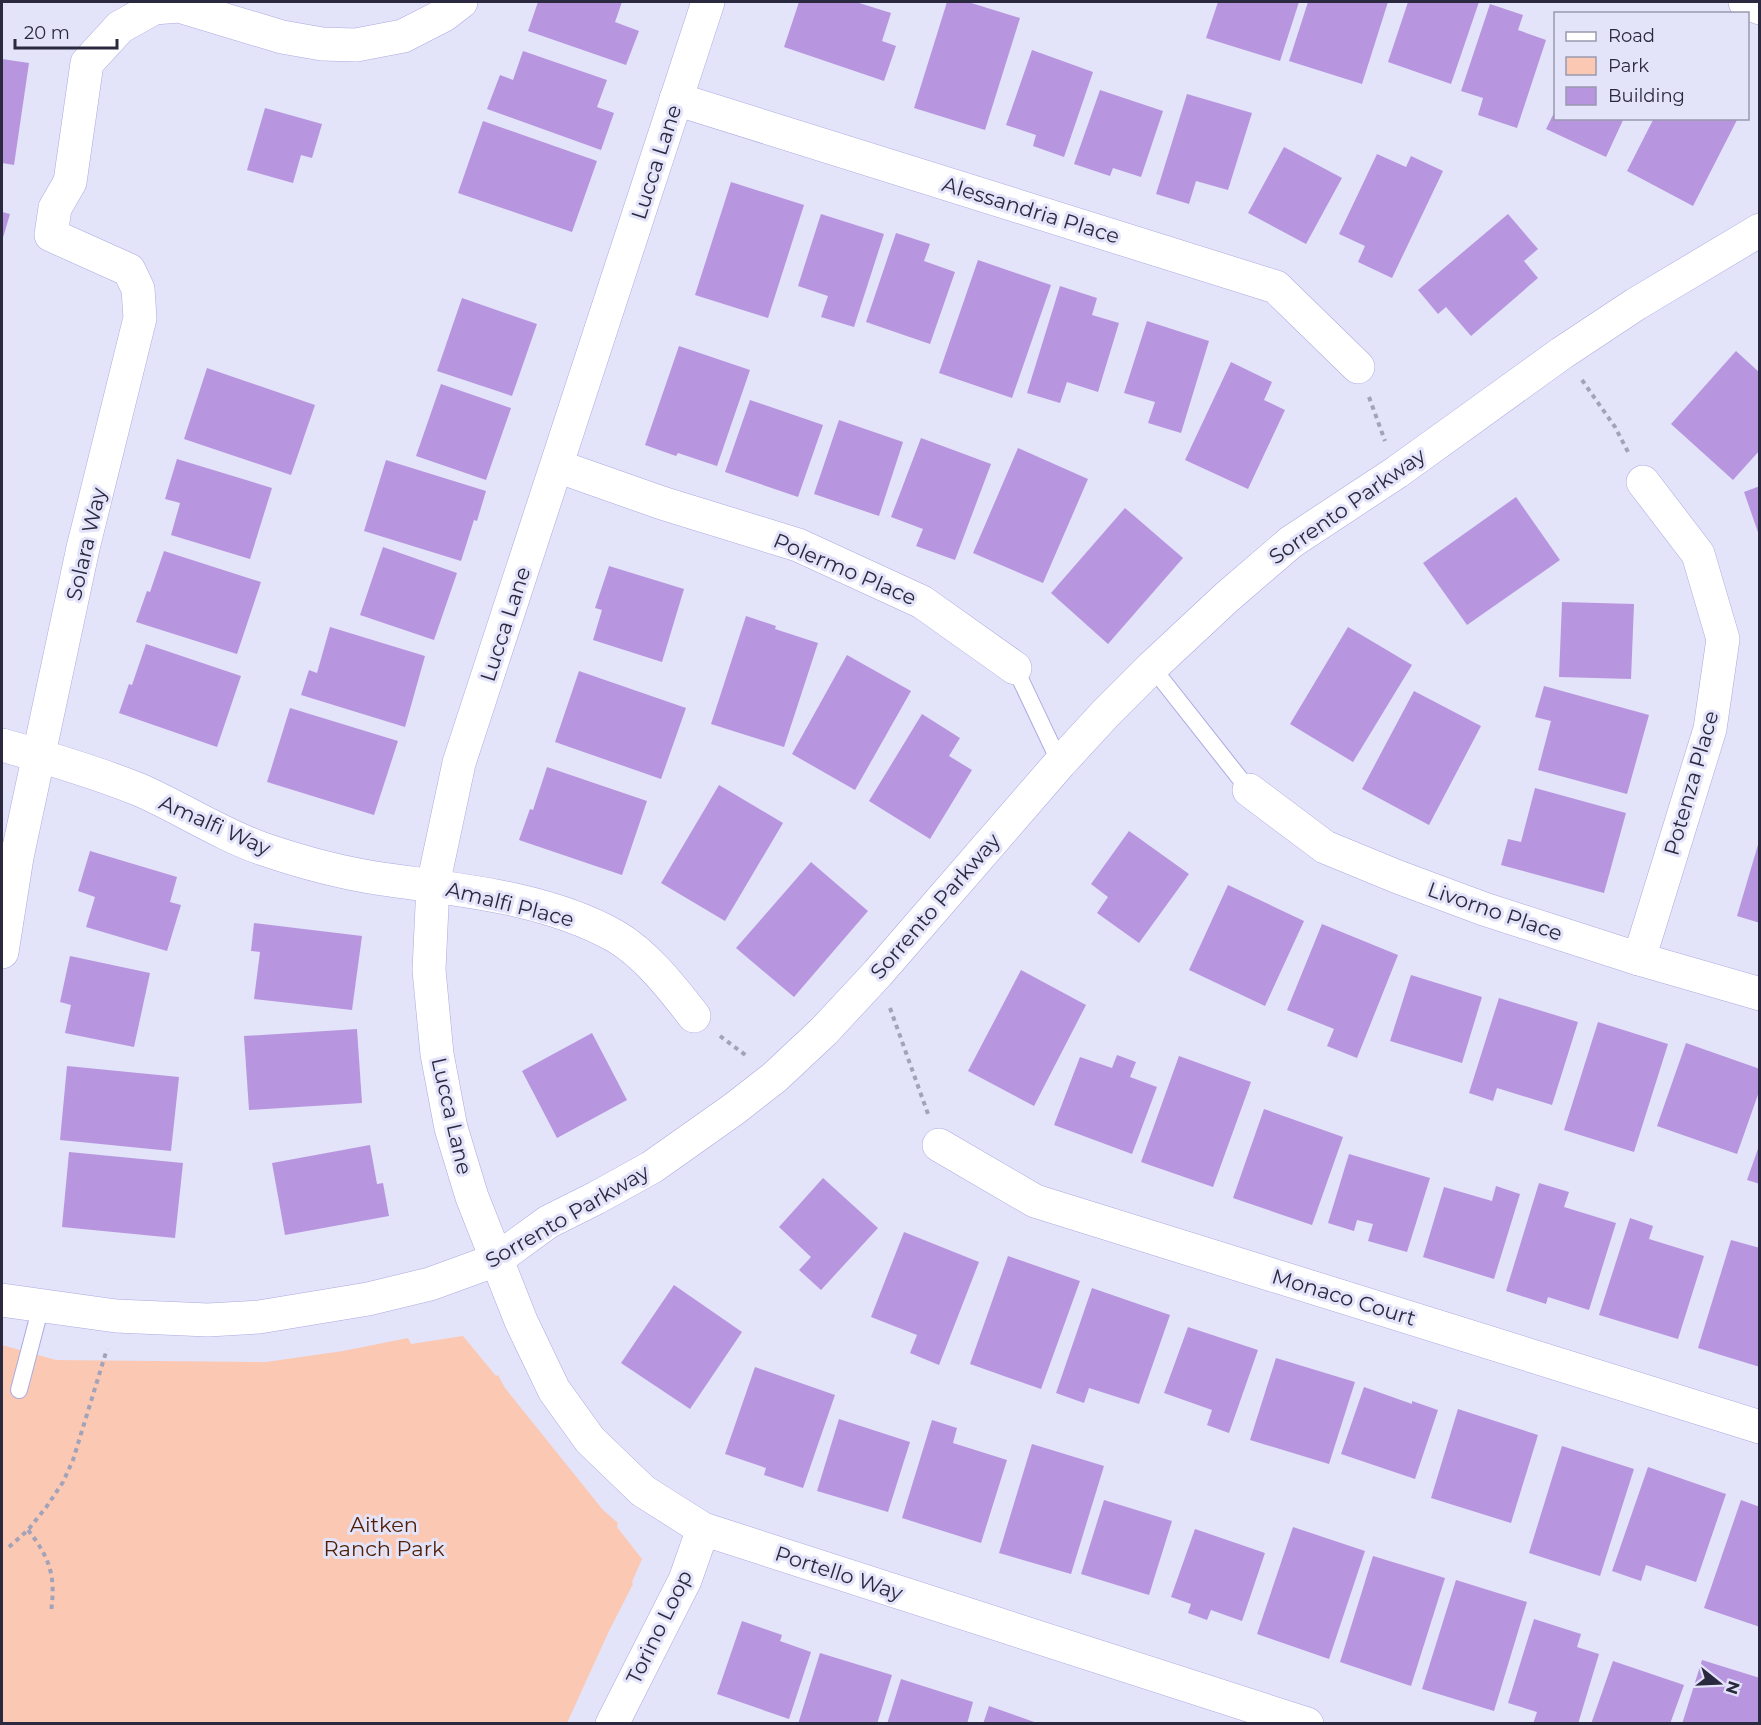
<svg xmlns="http://www.w3.org/2000/svg" width="1761" height="1725" viewBox="0 0 1761 1725" font-family="Montserrat,sans-serif">
  <style>
    .green { fill: #fbc9b3 }
    .building { fill: #b896df }
    .lines { fill: none; stroke-linecap: round; stroke-linejoin: round }
    .service-casing { stroke: #abaae1; stroke-width: 18 }
    .minor-casing { stroke: #abaae1; stroke-width: 34 }
    .tertiary-casing { stroke: #abaae1; stroke-width: 34 }
    .path { stroke: #a2a2b9; stroke-width: 4; stroke-dasharray: 4.5 4.5; stroke-linecap: butt }
    .service { stroke: #fff; stroke-width: 16 }
    .minor { stroke: #fff; stroke-width: 33 }
    .tertiary { stroke: #fff; stroke-width: 33 }
    .labels { text-anchor: middle; dominant-baseline: central; stroke-width: 6; stroke-linejoin: round; paint-order: stroke }
    .street-label { font-size: 21px; fill: #2a293f; stroke: #e3e3fa }
    .park-label { font-size: 21px; fill: #501f03; stroke: #e3e3fa }
  </style>
  <rect width="100%" height="100%" fill="#e3e3fa"/>
  <!-- green -->
  <path class="green" d="M463,1336L496,1376L498,1375L505,1388L603,1510L618,1523L617,1527L642,1559L632,1582L633,1584L609,1631L567,1723H2V1345L56,1360L266,1362L343,1351L408,1338L411,1344Z"/>
  <!-- building -->
  <g class="building">
    <path d="M538,2H622L615,22L639,31L626,65L528,31Z"/>
    <path d="M799,2H856L891,13L882,41L896,46L884,81L784,47Z"/>
    <path d="M947,2H968L1020,18L985,130L914,108Z"/>
    <path d="M1218,2H1299L1280,61L1206,38Z"/>
    <path d="M1308,2H1388L1362,84L1289,61Z"/>
    <path d="M1408,2H1479L1451,84L1388,62Z"/>
    <path d="M1490,4L1523,15L1518,30L1546,40L1517,128L1478,115L1483,98L1461,91Z"/>
    <path d="M1032,50L1093,72L1064,157L1033,146L1036,135L1006,125Z"/>
    <path d="M523,51L607,80L597,107L614,113L601,150L487,109L500,75L513,80Z"/>
    <path d="M2,59L29,63L14,165L2,163Z"/>
    <path d="M1100,90L1163,111L1141,177L1113,168L1110,176L1074,164Z"/>
    <path d="M1187,94L1252,113L1228,190L1196,181L1189,204L1156,194Z"/>
    <path d="M265,108L322,124L312,158L301,155L293,183L247,170Z"/>
    <path d="M1556,109V118H1624L1606,157L1546,129Z"/>
    <path d="M1654,118H1738L1693,206L1627,171Z"/>
    <path d="M483,121L597,161L572,232L458,193Z"/>
    <path d="M1284,147L1342,178L1306,244L1248,213Z"/>
    <path d="M1377,154L1406,167L1411,156L1443,171L1392,278L1358,262L1365,246L1339,234Z"/>
    <path d="M731,182L804,205L768,318L695,295Z"/>
    <path d="M2,212L10,214L2,241Z"/>
    <path d="M821,214L884,234L854,327L821,317L828,296L798,286Z"/>
    <path d="M1508,214L1538,249L1524,261L1538,278L1471,336L1446,307L1438,314L1418,290Z"/>
    <path d="M896,233L930,244L924,261L955,272L930,344L866,322Z"/>
    <path d="M978,260L1051,285L1012,398L939,373Z"/>
    <path d="M1060,286L1097,298L1092,315L1119,323L1098,392L1067,382L1060,403L1027,393Z"/>
    <path d="M462,298L537,324L512,396L437,371Z"/>
    <path d="M1147,321L1209,341L1181,433L1148,423L1155,402L1124,393Z"/>
    <path d="M679,346L750,370L717,466L678,453L676,456L645,445Z"/>
    <path d="M1736,351L1760,373V450L1733,480L1671,424Z"/>
    <path d="M1231,362L1272,382L1264,400L1285,410L1248,489L1185,460Z"/>
    <path d="M207,368L315,405L291,475L184,439Z"/>
    <path d="M441,384L511,408L486,480L416,456Z"/>
    <path d="M750,400L823,425L798,497L725,472Z"/>
    <path d="M839,420L903,442L879,516L814,494Z"/>
    <path d="M921,438L991,464L955,560L916,546L923,529L891,517Z"/>
    <path d="M1018,448L1088,479L1043,583L973,553Z"/>
    <path d="M177,459L272,488L250,559L171,535L180,503L165,499Z"/>
    <path d="M386,460L486,491L477,521L474,520L461,561L364,531Z"/>
    <path d="M1760,486V535H1759L1744,492Z"/>
    <path d="M1516,497L1560,560L1467,625L1423,563Z"/>
    <path d="M1125,508L1183,558L1108,644L1051,593Z"/>
    <path d="M383,547L457,573L434,640L360,615Z"/>
    <path d="M164,551L261,582L237,654L136,622L147,591L150,592Z"/>
    <path d="M609,566L684,589L662,662L593,640L602,610L595,608Z"/>
    <path d="M1562,602L1634,604L1631,679L1559,677Z"/>
    <path d="M746,616L776,626L775,629L818,643L784,747L711,724Z"/>
    <path d="M330,627L425,656L405,727L301,695L309,670L317,673Z"/>
    <path d="M1348,627L1412,665L1353,762L1290,724Z"/>
    <path d="M146,644L241,676L217,747L119,713L129,684L132,685Z"/>
    <path d="M847,655L911,691L855,790L792,754Z"/>
    <path d="M579,671L686,708L661,779L555,742Z"/>
    <path d="M1544,686L1649,715L1627,794L1538,770L1551,721L1535,717Z"/>
    <path d="M1414,691L1481,726L1429,825L1362,789Z"/>
    <path d="M290,708L398,741L374,815L267,782Z"/>
    <path d="M922,714L960,738L949,756L972,770L930,839L869,801Z"/>
    <path d="M547,767L647,801L622,875L519,840L530,809L533,810Z"/>
    <path d="M719,785L783,823L725,921L661,883Z"/>
    <path d="M1535,788L1626,813L1604,893L1501,865L1508,839L1521,842Z"/>
    <path d="M1129,831L1189,874L1139,943L1097,913L1108,897L1091,884Z"/>
    <path d="M1760,838V923L1737,916Z"/>
    <path d="M90,851L177,877L170,902L181,905L167,951L86,927L95,897L78,891Z"/>
    <path d="M811,862L868,911L794,997L736,948Z"/>
    <path d="M1228,885L1304,921L1265,1006L1189,970Z"/>
    <path d="M254,923L362,936L352,1010L254,999L260,952L251,951Z"/>
    <path d="M1322,924L1398,955L1357,1058L1327,1046L1334,1029L1287,1010Z"/>
    <path d="M70,956L150,973L134,1047L65,1033L71,1005L60,1002Z"/>
    <path d="M1021,970L1086,1005L1034,1106L968,1071Z"/>
    <path d="M1411,975L1482,997L1462,1063L1390,1041Z"/>
    <path d="M1499,998L1578,1022L1552,1105L1497,1088L1493,1101L1469,1093Z"/>
    <path d="M1598,1022L1668,1044L1634,1152L1564,1130Z"/>
    <path d="M357,1029L362,1103L249,1110L244,1036Z"/>
    <path d="M592,1033L627,1100L557,1138L522,1071Z"/>
    <path d="M1686,1043L1760,1069V1089L1737,1154L1657,1126Z"/>
    <path d="M1117,1055L1136,1062L1130,1077L1157,1087L1132,1154L1054,1125L1080,1057L1112,1068Z"/>
    <path d="M1179,1056L1251,1082L1213,1187L1141,1162Z"/>
    <path d="M67,1066L179,1077L171,1151L60,1140Z"/>
    <path d="M1264,1109L1343,1137L1312,1225L1233,1198Z"/>
    <path d="M1760,1143V1184L1747,1180Z"/>
    <path d="M370,1145L377,1184L383,1183L389,1216L285,1235L272,1163Z"/>
    <path d="M69,1152L183,1163L175,1238L62,1227Z"/>
    <path d="M1349,1154L1430,1178L1407,1252L1368,1241L1373,1224L1357,1220L1354,1231L1328,1223Z"/>
    <path d="M823,1178L878,1228L821,1290L799,1270L811,1257L779,1227Z"/>
    <path d="M1539,1183L1569,1192L1564,1207L1616,1223L1589,1310L1548,1297L1546,1304L1506,1291Z"/>
    <path d="M1496,1186L1520,1194L1494,1279L1423,1257L1444,1187L1492,1201Z"/>
    <path d="M1630,1218L1653,1226L1649,1239L1704,1256L1678,1339L1599,1315Z"/>
    <path d="M904,1232L979,1262L939,1365L910,1353L917,1335L871,1317Z"/>
    <path d="M1731,1240L1760,1248V1367L1698,1348Z"/>
    <path d="M1008,1256L1080,1281L1041,1389L970,1364Z"/>
    <path d="M674,1285L742,1332L690,1409L621,1363Z"/>
    <path d="M1092,1288L1170,1315L1139,1404L1089,1388L1084,1403L1056,1393Z"/>
    <path d="M1188,1327L1258,1350L1229,1433L1207,1425L1212,1410L1164,1393Z"/>
    <path d="M1276,1358L1355,1382L1329,1464L1250,1440Z"/>
    <path d="M755,1367L835,1395L803,1488L764,1475L766,1468L725,1454Z"/>
    <path d="M1364,1387L1412,1404V1401L1438,1410L1415,1479L1341,1454Z"/>
    <path d="M1458,1409L1538,1435L1511,1523L1431,1498Z"/>
    <path d="M839,1419L910,1442L888,1512L817,1491Z"/>
    <path d="M932,1420L957,1428L953,1443L1007,1460L981,1543L902,1518Z"/>
    <path d="M1032,1444L1104,1466L1071,1574L999,1553Z"/>
    <path d="M1562,1446L1634,1469L1600,1576L1529,1553Z"/>
    <path d="M1648,1467L1726,1494L1696,1582L1646,1565L1641,1581L1612,1571Z"/>
    <path d="M1104,1500L1172,1521L1149,1595L1081,1574Z"/>
    <path d="M1741,1500L1760,1507V1627L1704,1608Z"/>
    <path d="M1293,1527L1365,1551L1329,1659L1257,1634Z"/>
    <path d="M1195,1529L1265,1553L1242,1621L1211,1610L1207,1620L1188,1613L1191,1604L1171,1597Z"/>
    <path d="M1373,1556L1445,1578L1411,1686L1340,1662Z"/>
    <path d="M1456,1580L1527,1602L1494,1711L1422,1689Z"/>
    <path d="M1534,1619L1581,1634L1577,1647L1599,1654L1578,1724H1533L1537,1712L1508,1703Z"/>
    <path d="M742,1621L782,1635L780,1641L811,1652L789,1719L717,1694Z"/>
    <path d="M820,1653L892,1675L877,1724H798Z"/>
    <path d="M1702,1660L1760,1678V1724H1682Z"/>
    <path d="M1613,1661L1684,1685L1670,1724H1591Z"/>
    <path d="M901,1679L973,1702L967,1724H887Z"/>
    <path d="M989,1706L1037,1723V1724H983Z"/>
  </g>
  <g class="lines">
    <!-- service casing -->
    <g class="service-casing">
      <g id="service">
        <path d="M1152,667L1249,790"/>
        <path d="M1015,668L1060,763"/>
        <path d="M19,1390L41,1306"/>
      </g>
    </g>
    <!-- minor casing -->
    <g class="minor-casing">
      <g id="minor">
        <path d="M708,2L459,763L433,885L429,970L437,1054L451,1128L472,1197L521,1321L554,1390L590,1440L643,1491L703,1529L1307,1724"/>
        <path d="M1745,2L1760,8"/>
        <path d="M676,99L1276,287L1358,367"/>
        <path d="M557,466L662,503L798,545L922,602L1015,668"/>
        <path d="M2,745C48,758 95,772 140,790C181,808 220,834 263,849C301,862 342,873 382,879C458,890 546,897 615,936C646,954 672,988 694,1016"/>
        <path d="M1249,790L1325,847L1398,877L1484,909L1639,959L1760,994"/>
        <path d="M2,952L17,857L83,548L140,318L138,289L129,270L51,235L55,208L70,182L87,63L120,27L154,8L179,6L282,37L322,44L356,45L403,36L444,15L461,2"/>
        <path d="M1639,959L1710,729L1723,639L1698,554L1643,482"/>
        <path d="M939,1145L1035,1201L1760,1427"/>
        <path d="M612,1724L685,1580L703,1529"/>
      </g>
    </g>
    <!-- tertiary casing -->
    <g class="tertiary-casing">
      <path id="tertiary" d="M2,1300L116,1316L208,1320L259,1317L368,1299L430,1284L496,1260L548,1222L596,1198L652,1167L734,1109L775,1077L824,1031L878,973L1060,763L1106,713L1152,667L1227,597L1291,542L1397,472L1562,353L1636,304L1760,230"/>
    </g>
    <!-- path -->
    <g class="path">
      <path d="M1582,380L1615,427L1628,452"/>
      <path d="M1369,397L1385,441"/>
      <path d="M890,1008L928,1114"/>
      <path d="M720,1036L748,1057"/>
      <path d="M28,1530C50,1558 56,1576 51,1612"/>
      <path d="M9,1547L28,1530L47,1506L63,1482L73,1460L107,1349"/>
    </g>
    <!-- service -->
    <use href="#service" class="service"/>
    <!-- minor -->
    <use href="#minor" class="minor"/>
    <!-- tertiary -->
    <use href="#tertiary" class="tertiary"/>
  </g>
  <g class="labels">
    <!-- street labels -->
    <g class="street-label">
      <text transform="translate(656 162) rotate(-72)">Lucca Lane</text>
      <text transform="translate(1031 210) rotate(17)">Alessandria Place</text>
      <text transform="translate(1347 506) rotate(-35)">Sorrento Parkway</text>
      <text transform="translate(86 544) rotate(-77)">Solara Way</text>
      <text transform="translate(845 569) rotate(23)">Polermo Place</text>
      <text transform="translate(505 624) rotate(-72)">Lucca Lane</text>
      <text transform="translate(1691 783) rotate(-74)">Potenza Place</text>
      <text transform="translate(215 825) rotate(24)">Amalfi Way</text>
      <text transform="translate(510 904) rotate(14)">Amalfi Place</text>
      <text transform="translate(935 906) rotate(-49)">Sorrento Parkway</text>
      <text transform="translate(1495 911) rotate(19)">Livorno Place</text>
      <text transform="translate(452 1116) rotate(77)">Lucca Lane</text>
      <text transform="translate(567 1216) rotate(-30)">Sorrento Parkway</text>
      <text transform="translate(1344 1297) rotate(17)">Monaco Court</text>
      <text transform="translate(839 1573) rotate(18)">Portello Way</text>
      <text transform="translate(659 1627) rotate(-64)">Torino Loop</text>
    </g>
    <!-- park labels -->
    <g class="park-label">
      <text x="384" y="1524">Aitken<tspan x="384" dy="24">Ranch Park</tspan></text>
    </g>
  </g>
  <!-- border -->
  <rect width="1761" height="1725" fill="none" stroke="#2a293f" stroke-width="6"/>
  <!-- legend -->
  <rect x="1554" y="12" width="195" height="108" fill="#e3e3fa" stroke="#9999af" stroke-width="1.5"/>
  <rect x="1566" y="32" width="30" height="9" fill="#ffffff" stroke="#9999af" stroke-width="1.5"/>
  <text x="1608" y="42" font-size="18" fill="#2a293f">Road</text>
  <rect x="1566" y="57" width="30" height="18" fill="#fbc9b3" stroke="#9999af" stroke-width="1.5"/>
  <text x="1608" y="72" font-size="18" fill="#2a293f">Park</text>
  <rect x="1566" y="87" width="30" height="18" fill="#b896df" stroke="#9999af" stroke-width="1.5"/>
  <text x="1608" y="102" font-size="18" fill="#2a293f">Building</text>
  <!-- north arrow -->
  <g transform="translate(1719 1683) rotate(108)" stroke="#e3e3fa" stroke-width="4.5" paint-order="stroke">
  <path d="M0-4.5L10 22L0 15L-10 22Z" fill="#2a293f"/>
  <text y="-9" font-size="16" font-weight="bold" text-anchor="middle" fill="#2a293f">N</text>
  </g>
  <!-- scale -->
  <path d="M15 39v9h102v-9" fill="none" stroke="#2a293f" stroke-width="3"/>
  <text x="24" y="39" font-size="18" fill="#2a293f" stroke="#e3e3fa" stroke-width="4.5" paint-order="stroke">20 m</text>
</svg>
